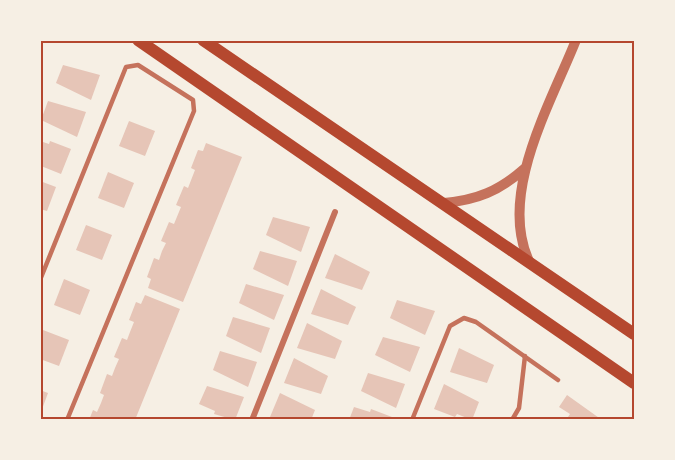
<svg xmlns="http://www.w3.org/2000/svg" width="675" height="460" viewBox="0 0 675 460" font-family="Cabin,sans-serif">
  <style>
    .building { fill: #e6c5b7 }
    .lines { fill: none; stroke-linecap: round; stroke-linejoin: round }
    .service { stroke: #c5725c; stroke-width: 4.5 }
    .minor { stroke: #c5725c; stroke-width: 6 }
    .tertiary { stroke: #c5725c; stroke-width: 10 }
    .secondary { stroke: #b5482f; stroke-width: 12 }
    .neatline { fill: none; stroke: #b5482f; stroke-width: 2 }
  </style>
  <rect width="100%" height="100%" fill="#f6efe4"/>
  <!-- building -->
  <g class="building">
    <path d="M63,65L100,75L91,100L56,83Z"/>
    <path d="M48,101L86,112L77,137L41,120Z"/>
    <path d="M129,121L155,131L145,156L119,146Z"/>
    <path d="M40,141L49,144L50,141L71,149L61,174L41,166Z"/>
    <path d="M206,143L242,157L183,302L148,288L151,279L147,277L154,258L159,260L162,251L166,243L161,241L169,222L174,224L181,207L176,205L184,186L188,188L195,170L191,168L198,150L203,151Z"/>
    <path d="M108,172L134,183L124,208L98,198Z"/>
    <path d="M40,181L56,187L47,211L40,209Z"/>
    <path d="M273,217L310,227L301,252L266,235Z"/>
    <path d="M86,225L112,235L102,260L76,250Z"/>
    <path d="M260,251L297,261L288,286L253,269Z"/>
    <path d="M335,254L370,272L362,290L325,278Z"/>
    <path d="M64,279L90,290L80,315L54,305Z"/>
    <path d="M246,284L284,295L274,320L239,303Z"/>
    <path d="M321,289L356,307L348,325L311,314Z"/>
    <path d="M145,295L180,309L135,420H89L93,410L97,412L101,403L104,395L100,393L107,374L112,376L115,368L119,359L114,357L122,338L127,340L130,332L134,322L129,320L136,302L141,304Z"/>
    <path d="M397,300L435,311L425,335L390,318Z"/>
    <path d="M233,317L270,328L261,353L226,336Z"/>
    <path d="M307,323L342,341L335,359L297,348Z"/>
    <path d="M43,330L69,340L59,366L40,359Z"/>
    <path d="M383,337L420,347L410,372L375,355Z"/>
    <path d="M459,348L494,365L487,383L450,372Z"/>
    <path d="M220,351L257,362L248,387L213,370Z"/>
    <path d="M294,358L328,376L321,394L284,383Z"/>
    <path d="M368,373L405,384L396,408L361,391Z"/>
    <path d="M444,384L479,402L472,420L457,414L455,417L434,409Z"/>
    <path d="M207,386L244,397L235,420L214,414L215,411L199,404Z"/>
    <path d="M40,390L48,393L41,412H40Z"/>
    <path d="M280,393L315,410L311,420H277L270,417Z"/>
    <path d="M567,395L602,420H566L570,414L559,407Z"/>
    <path d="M354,407L370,412L371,409L392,417L349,420Z"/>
  </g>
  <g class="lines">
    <!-- service -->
    <g class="service">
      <path d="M40,280L126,67L138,65L193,100L194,111L67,420"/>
      <path d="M412,420L450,326L464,318L476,322L558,380"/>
      <path d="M512,420L519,408L525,356"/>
    </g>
    <!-- minor -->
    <path class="minor" d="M252,420L335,212"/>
    <!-- tertiary -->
    <g class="tertiary">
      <path d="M444,203C477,200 499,191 524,169"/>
      <path d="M529,261C498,194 550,105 576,40"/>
    </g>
    <!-- secondary -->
    <g class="secondary">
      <path d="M138,40L634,383"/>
      <path d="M203,40L634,334"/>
    </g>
  </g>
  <!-- border -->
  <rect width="675" height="460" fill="none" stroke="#f6efe4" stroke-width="84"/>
  <rect x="42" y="42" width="591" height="376" class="neatline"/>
</svg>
